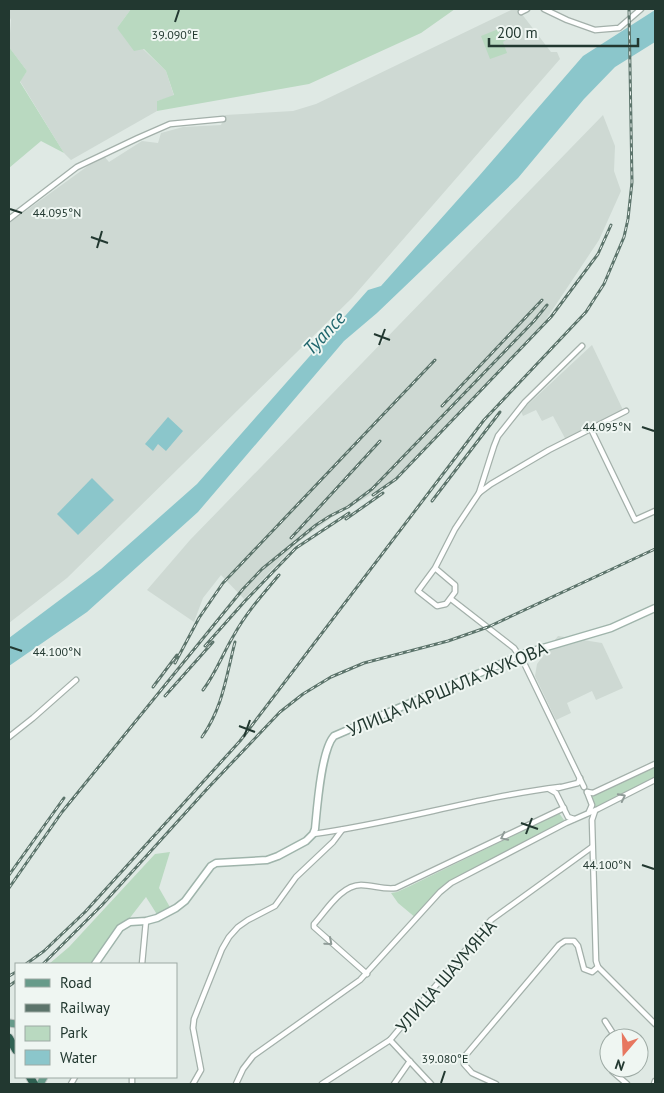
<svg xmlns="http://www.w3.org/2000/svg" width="664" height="1093" viewBox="0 0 664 1093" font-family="'PT Sans',sans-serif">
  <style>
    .built { fill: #ced9d3 }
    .green { fill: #b9d9c0 }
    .water { fill: #8bc6cb }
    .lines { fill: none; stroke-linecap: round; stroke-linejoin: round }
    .street-casing { stroke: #a3b0aa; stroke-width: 7 }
    .secondary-casing { stroke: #9fb4ab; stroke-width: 9 }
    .primary-casing { stroke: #bdc3c1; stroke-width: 9 }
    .highway-casing { stroke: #bdc3c1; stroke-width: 10 }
    .street { stroke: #fff; stroke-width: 4.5 }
    .secondary { stroke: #fff; stroke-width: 6 }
    .primary { stroke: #679b8a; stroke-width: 7 }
    .highway { stroke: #306253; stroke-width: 8 }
    .rail-casing { stroke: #5c746b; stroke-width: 3 }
    .rail { stroke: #eff6f2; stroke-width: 1; stroke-dasharray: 4; stroke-linecap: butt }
    .oneway { stroke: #909c98 }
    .ticks { fill: none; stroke: #223830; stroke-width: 2 }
    .labels { text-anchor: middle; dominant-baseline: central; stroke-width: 4; stroke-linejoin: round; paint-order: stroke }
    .street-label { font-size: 18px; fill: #223830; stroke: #eff6f2 }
    .water-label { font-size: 19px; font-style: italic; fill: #21676e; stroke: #eff6f2 }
    .ticks-label { font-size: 12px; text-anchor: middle; fill: #223830; stroke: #eff6f2; stroke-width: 4; stroke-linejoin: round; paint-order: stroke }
  </style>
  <rect width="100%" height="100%" fill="#dfe9e4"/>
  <!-- built -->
  <g class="built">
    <path d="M9,9H131L117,28L143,49L166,71L174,96L157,101V111L71,160L64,153L20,81L27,71L9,47L11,20L9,16Z"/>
    <path d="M513,9H518L551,52H557L560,59L352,298L67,578L9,623V223L103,155L109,162L142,141L158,143L161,133L183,127L221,125L225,115L293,111L316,104Z"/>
    <path d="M603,115L615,146L614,171L621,191L599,240L545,321L395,478L369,496L331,518L297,543L244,599L221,575L203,598L194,622L147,590L190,540Z"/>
    <path d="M592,345L623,410L566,440L553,416L542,421L536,410L523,416L521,411Z"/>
    <path d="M558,636L602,643L623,688L596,700L592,691L567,703L571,713L556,720L535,676L537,664Z"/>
  </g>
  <!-- green -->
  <g class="green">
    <path d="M131,9H455L421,33L309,84L157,111V101L174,95L166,71L144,49L134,51L117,28Z"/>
    <path d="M501,28L506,40L503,42L507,53L490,59L481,36Z"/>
    <path d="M9,47L27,71L20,82L64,153L41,141L9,168Z"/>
    <path d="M655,766V779L596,808L591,796Z"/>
    <path d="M559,813L564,820L563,824L451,882L416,918L398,903L391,893L397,892L410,886Z"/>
    <path d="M170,852L159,888L171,909L158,916L146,897L129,919L116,928L92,964H49L69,947L155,854Z"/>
  </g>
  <!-- water -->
  <g class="water">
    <path d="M655,10V42L615,67L584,99L518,178L377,313L344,341L198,512L87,612L9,666V638L101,569L197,484L368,290L381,286L479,176L583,56Z"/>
    <path d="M168,417L183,431L166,451L158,444L153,451L145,444Z"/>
    <path d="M92,478L114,500L78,535L57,514Z"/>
  </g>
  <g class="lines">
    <!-- street casing -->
    <g class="street-casing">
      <g id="street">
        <path d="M544,9L567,20L595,30L619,28L641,9"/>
        <path d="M521,12L527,9"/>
        <path d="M9,219L77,167L138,138L170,124L223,119"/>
        <path d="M591,429L635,520L655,511"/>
        <path d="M479,493L494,446L498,436L525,402L582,346"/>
        <path d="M435,568L455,585V592L446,604L437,606L418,591L435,568L455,529L479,493L491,484L549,450L626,411"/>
        <path d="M451,599L514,648L524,663L584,787"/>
        <path d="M9,737L33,718L76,680"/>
        <path d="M558,788L578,783L580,778"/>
        <path d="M549,789L556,793L568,817L574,819"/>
        <path d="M587,792L593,793L655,764"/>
        <path d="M587,792L592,805L589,812"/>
        <path d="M595,811L592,820L596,961L598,967L655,1024"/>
        <path d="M313,834C396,823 477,797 560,787"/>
        <path d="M142,964L146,921"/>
        <path d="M367,974L314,927V924C326,911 341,885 361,885C373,885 384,890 396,888L564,808"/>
        <path d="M605,1021L614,1035L613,1038"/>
        <path d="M390,1040L431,1084"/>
        <path d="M612,1068V1071L627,1084"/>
        <path d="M71,1084L75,1077"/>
        <path d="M132,1084V1077"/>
        <path d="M193,1084L201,1070L193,1028L194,1019L222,949L229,937L238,927L248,920L275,906L296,877L333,842L342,830"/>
        <path d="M236,1084L243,1069L253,1056L360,980L440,892L451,883L566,823L598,809L655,780"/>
        <path d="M322,1084L390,1040L491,920L592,847"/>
        <path d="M394,1084L410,1061"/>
        <path d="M496,1084L472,1073L464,1064L465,1056L559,945L565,941H574L578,946L584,969L592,972L598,967"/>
        <path d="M654,1084L655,1081"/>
      </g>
    </g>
    <!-- secondary casing -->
    <g class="secondary-casing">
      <path id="secondary" d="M95,964L120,928L130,922L146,921L157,918L176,908L185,901L211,866L216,863L267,860L278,856L306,841L313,834L315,829C317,809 321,750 334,736L526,653L611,628L655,608"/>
    </g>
    <!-- primary casing -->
    <g class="primary-casing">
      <g id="primary">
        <path d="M9,1023L16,1024"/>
        <path d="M40,1084L44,1077"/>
      </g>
    </g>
    <!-- highway casing -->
    <g class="highway-casing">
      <g id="highway">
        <path d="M9,1038L16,1050"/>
        <path d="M30,1077L34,1084"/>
      </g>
    </g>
    <!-- street -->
    <use href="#street" class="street"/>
    <!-- secondary -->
    <use href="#secondary" class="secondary"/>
    <!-- primary -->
    <use href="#primary" class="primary"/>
    <!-- highway -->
    <use href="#highway" class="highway"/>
    <!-- rail casing -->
    <g class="rail-casing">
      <g id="rail">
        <path d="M442,406L542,300"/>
        <path d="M373,495L396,479L551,317L598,254L611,225"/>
        <path d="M432,501L500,412"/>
        <path d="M346,519L383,493"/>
        <path d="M291,538L380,441"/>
        <path d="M205,646L245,601L296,548L349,513"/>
        <path d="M175,663L199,618L223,583L435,360"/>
        <path d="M153,687L177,655"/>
        <path d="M203,690C216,673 223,653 234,635C246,613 263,594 279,575"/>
        <path d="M165,696L213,642"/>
        <path d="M202,737C223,707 226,677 235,642"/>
        <path d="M9,875L64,798"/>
        <path d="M9,888L62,812L243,589L262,569L316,525L330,516L348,507L372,489L534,321L547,305"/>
        <path d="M26,964L44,951L85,912L240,741L484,420L586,312L604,284L624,237L628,219L632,182L629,9"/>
        <path d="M43,964L102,905L207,789L280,712L303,694L331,677L364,663L448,641L488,627L655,549"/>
        <path d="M9,976L16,972"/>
        <path d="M9,986L16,981"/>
      </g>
    </g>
    <!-- rail -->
    <use href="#rail" class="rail"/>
  </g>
  <!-- one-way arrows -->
  <defs><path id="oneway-chevron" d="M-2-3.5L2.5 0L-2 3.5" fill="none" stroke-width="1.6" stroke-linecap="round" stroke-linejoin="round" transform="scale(1.25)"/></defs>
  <g class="oneway">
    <use href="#oneway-chevron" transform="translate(622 797) rotate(-27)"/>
    <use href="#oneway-chevron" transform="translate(504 837) rotate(154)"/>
    <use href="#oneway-chevron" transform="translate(329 942) rotate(41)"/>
  </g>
  <!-- ticks -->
  <path class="ticks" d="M175,22L179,10M10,209L22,213M91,237L108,243M97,248L102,231M374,334L390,340M379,345L385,329M642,427L654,431M10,647L22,651M239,726L255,732M244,737L250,720M521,823L538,829M526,834L532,818M642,865L654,869M441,1083L445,1071"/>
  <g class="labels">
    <!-- street labels -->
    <g class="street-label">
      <text transform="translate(447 689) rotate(-23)">УЛИЦА МАРШАЛА ЖУКОВА</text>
      <text transform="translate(446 976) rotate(-49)">УЛИЦА ШАУМЯНА</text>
    </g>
    <!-- water labels -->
    <g class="water-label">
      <text transform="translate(324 333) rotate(-47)">Туапсе</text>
    </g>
  </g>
  <g class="ticks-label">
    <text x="175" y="39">39.090°E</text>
    <text x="57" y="217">44.095°N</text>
    <text x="607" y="431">44.095°N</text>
    <text x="57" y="656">44.100°N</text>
    <text x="607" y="869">44.100°N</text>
    <text x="445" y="1063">39.080°E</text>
  </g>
  <!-- border -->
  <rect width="664" height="1093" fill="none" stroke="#223830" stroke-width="20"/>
  <!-- legend -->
  <rect x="15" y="963" width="162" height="115" fill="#eff6f2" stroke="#9daaa4"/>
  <rect x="25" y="979" width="25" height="8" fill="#679b8a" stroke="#9daaa4"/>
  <text x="60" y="988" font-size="15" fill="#223830">Road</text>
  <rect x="25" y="1004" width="25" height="8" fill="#5c746b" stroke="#9daaa4"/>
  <text x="60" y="1013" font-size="15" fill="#223830">Railway</text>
  <rect x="25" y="1026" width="25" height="15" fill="#b9d9c0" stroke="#9daaa4"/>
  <text x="60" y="1038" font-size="15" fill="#223830">Park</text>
  <rect x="25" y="1050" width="25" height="15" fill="#8bc6cb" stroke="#9daaa4"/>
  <text x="60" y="1063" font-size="15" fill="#223830">Water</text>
  <!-- north arrow -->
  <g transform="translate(624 1053) rotate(199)"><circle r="24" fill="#eff6f2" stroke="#9daaa4"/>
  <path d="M0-4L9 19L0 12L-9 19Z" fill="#e77760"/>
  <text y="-8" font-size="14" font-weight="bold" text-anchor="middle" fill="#223830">N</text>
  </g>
  <!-- scale -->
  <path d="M489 38v8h149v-8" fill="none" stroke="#223830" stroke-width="2.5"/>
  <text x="497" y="38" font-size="15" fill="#223830" stroke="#eff6f2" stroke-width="4" paint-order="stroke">200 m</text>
</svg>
